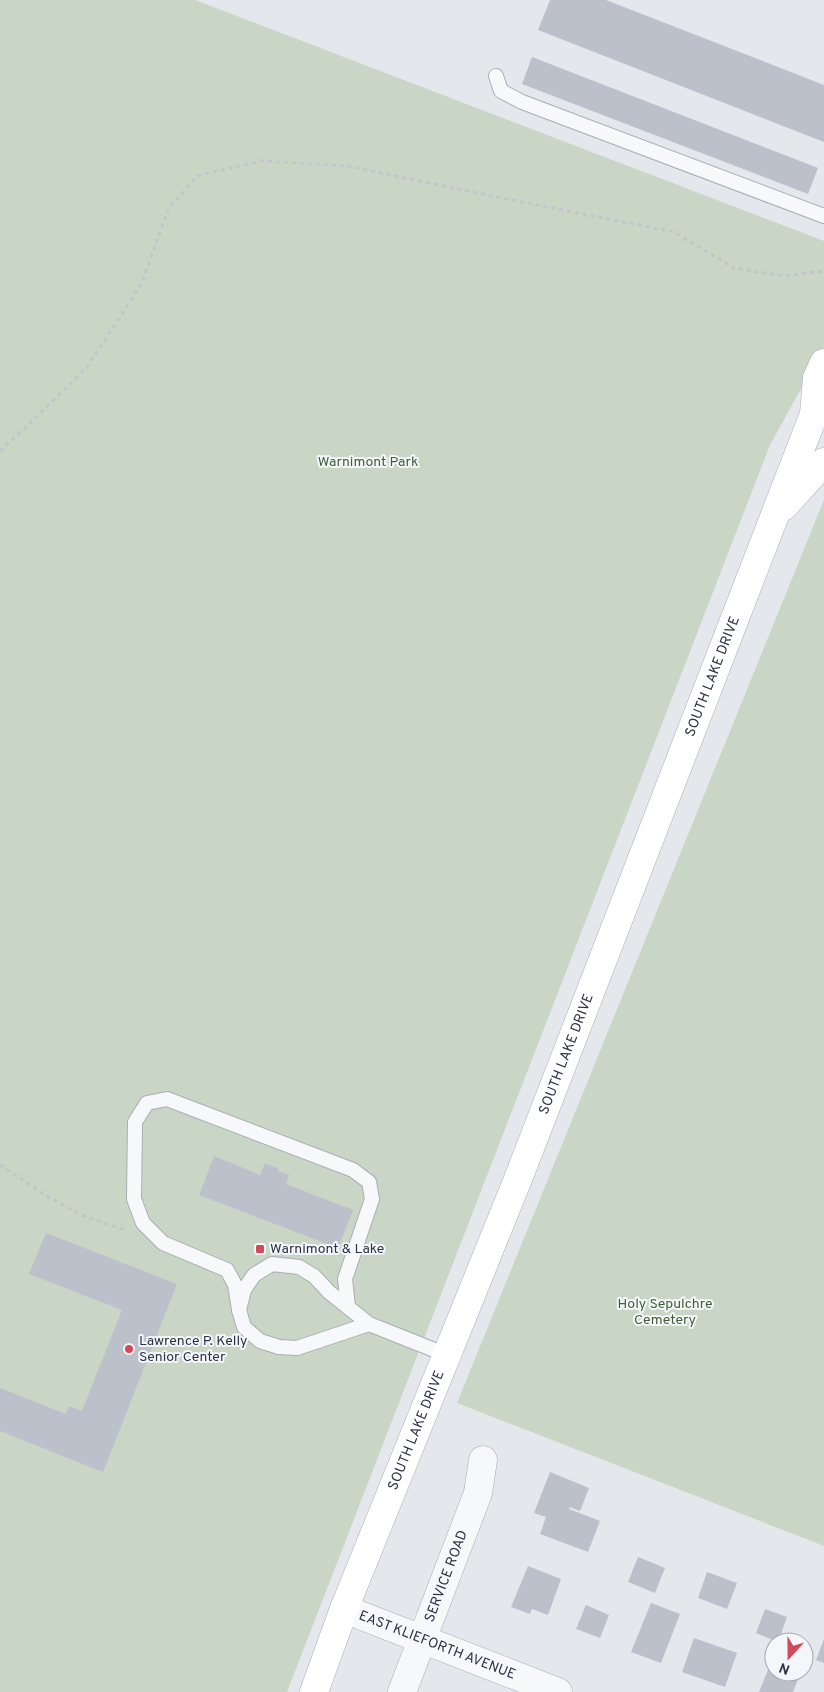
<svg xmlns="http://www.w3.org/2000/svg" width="824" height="1692" viewBox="0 0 824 1692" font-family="Overpass,sans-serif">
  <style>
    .green { fill: #c9d6c5 }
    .building { fill: #bbc0ca }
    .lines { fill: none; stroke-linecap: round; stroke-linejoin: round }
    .lane-casing { stroke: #a9aeb7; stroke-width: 16 }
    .street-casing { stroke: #a9aeb7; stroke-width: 29 }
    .secondary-casing { stroke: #a9aeb7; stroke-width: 29 }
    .path { stroke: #c2c5cb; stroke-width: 3; stroke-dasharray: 4 4; stroke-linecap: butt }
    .lane { stroke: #f7f8fa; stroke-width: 14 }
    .street { stroke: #f7f8fa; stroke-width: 28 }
    .secondary { stroke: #fff; stroke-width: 28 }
    .poi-dot { fill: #d1495b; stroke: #f4f6f9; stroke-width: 2 }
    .labels { text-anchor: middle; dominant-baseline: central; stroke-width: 4; stroke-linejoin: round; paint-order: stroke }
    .park-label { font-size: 14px; fill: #3f6138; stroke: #f4f6f9 }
    .street-label { font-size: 14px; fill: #2b3445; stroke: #f4f6f9 }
    .poi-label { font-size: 14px; fill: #2b3445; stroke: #f4f6f9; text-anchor: start }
  </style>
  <rect width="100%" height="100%" fill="#e4e7ec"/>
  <!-- green -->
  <g class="green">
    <path d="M0,0H195L824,241V347L770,445L287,1692H0Z"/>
    <path d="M824,500V1546L457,1403Z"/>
  </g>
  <!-- building -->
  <g class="building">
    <path d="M550,0H606L824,85V142L538,30Z"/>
    <path d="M532,57L818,168L808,194L522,84Z"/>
    <path d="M214,1156L260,1175L265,1163L279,1169L278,1171L289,1175L286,1184L353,1210L338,1248L199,1195Z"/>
    <path d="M46,1233L177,1284L103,1472L0,1431V1388L66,1414L69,1406L82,1411L122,1310L29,1274Z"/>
    <path d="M550,1472L589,1488L580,1511L570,1507L569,1509L600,1521L588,1552L540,1534L546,1517L534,1513Z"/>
    <path d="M638,1557L665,1568L655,1593L628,1582Z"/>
    <path d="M528,1566L561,1579L548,1615L532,1609L530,1614L511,1607Z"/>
    <path d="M707,1572L737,1583L727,1609L698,1598Z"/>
    <path d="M651,1603L680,1614L661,1663L631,1652Z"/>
    <path d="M586,1605L609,1615L600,1638L576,1629Z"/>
    <path d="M765,1609L787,1617L778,1642L756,1633Z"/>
    <path d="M694,1638L737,1653L725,1687L682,1672Z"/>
    <path d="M824,1639V1663L816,1660Z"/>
    <path d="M774,1655V1672H801L793,1692H759Z"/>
  </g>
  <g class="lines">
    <!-- lane casing -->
    <g class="lane-casing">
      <g id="lane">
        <path d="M496,76L501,91L522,102L824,216"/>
        <path d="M239,1310L235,1285L227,1270L163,1243L143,1223L134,1199L135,1122L147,1103L167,1099L353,1170L369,1182L372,1199L345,1279L348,1307"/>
        <path d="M369,1324L297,1348L279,1347L260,1341L244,1327L239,1310L244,1290L254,1275L272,1264L299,1267L314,1276L329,1292L369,1324L447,1355"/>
      </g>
    </g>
    <!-- street casing -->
    <g class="street-casing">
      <g id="street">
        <path id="s1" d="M344,1609L558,1692"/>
        <path id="s2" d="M402,1692L478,1493L483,1460"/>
      </g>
    </g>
    <!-- secondary casing -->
    <g class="secondary-casing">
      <g id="secondary">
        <path d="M784,506L824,462"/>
        <path id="s3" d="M314,1692L344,1609L518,1179L814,414L817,378L824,363"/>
      </g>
    </g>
    <!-- path -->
    <g class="path">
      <path d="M0,451L25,428L87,367L141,285L168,210L197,176L261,161L348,166L487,195L674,232L734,268L784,276L824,271"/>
      <path d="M0,1165L42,1193L81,1215L125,1230"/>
    </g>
    <!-- lane -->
    <use href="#lane" class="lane"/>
    <!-- street -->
    <use href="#street" class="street"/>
    <!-- secondary -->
    <use href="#secondary" class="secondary"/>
  </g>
  <!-- markers -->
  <g class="poi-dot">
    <rect x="255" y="1244" width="10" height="10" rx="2.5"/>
    <circle cx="129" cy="1349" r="5"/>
  </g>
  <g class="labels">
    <!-- park labels -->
    <g class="park-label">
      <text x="368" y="462">Warnimont Park</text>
      <text x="665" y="1304">Holy Sepulchre<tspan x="665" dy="16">Cemetery</tspan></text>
    </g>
    <!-- street labels -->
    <g class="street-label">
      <text stroke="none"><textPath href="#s3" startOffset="1091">SOUTH LAKE DRIVE</textPath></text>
      <text stroke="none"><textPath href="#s3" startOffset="686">SOUTH LAKE DRIVE</textPath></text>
      <text stroke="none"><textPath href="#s3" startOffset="281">SOUTH LAKE DRIVE</textPath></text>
      <text stroke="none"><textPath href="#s2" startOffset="124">SERVICE ROAD</textPath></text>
      <text stroke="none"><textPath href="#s1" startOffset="100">EAST KLIEFORTH AVENUE</textPath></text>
    </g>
    <!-- poi labels -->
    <g class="poi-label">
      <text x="270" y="1249">Warnimont &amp; Lake</text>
      <text x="139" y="1341">Lawrence P. Kelly<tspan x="139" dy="16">Senior Center</tspan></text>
    </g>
  </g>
  <!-- north arrow -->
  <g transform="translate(789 1657) rotate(201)"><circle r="24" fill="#f4f6f9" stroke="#a4a8b1"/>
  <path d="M0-4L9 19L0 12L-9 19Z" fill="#d1495b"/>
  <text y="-8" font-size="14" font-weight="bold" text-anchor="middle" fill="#2b3445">N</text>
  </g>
</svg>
